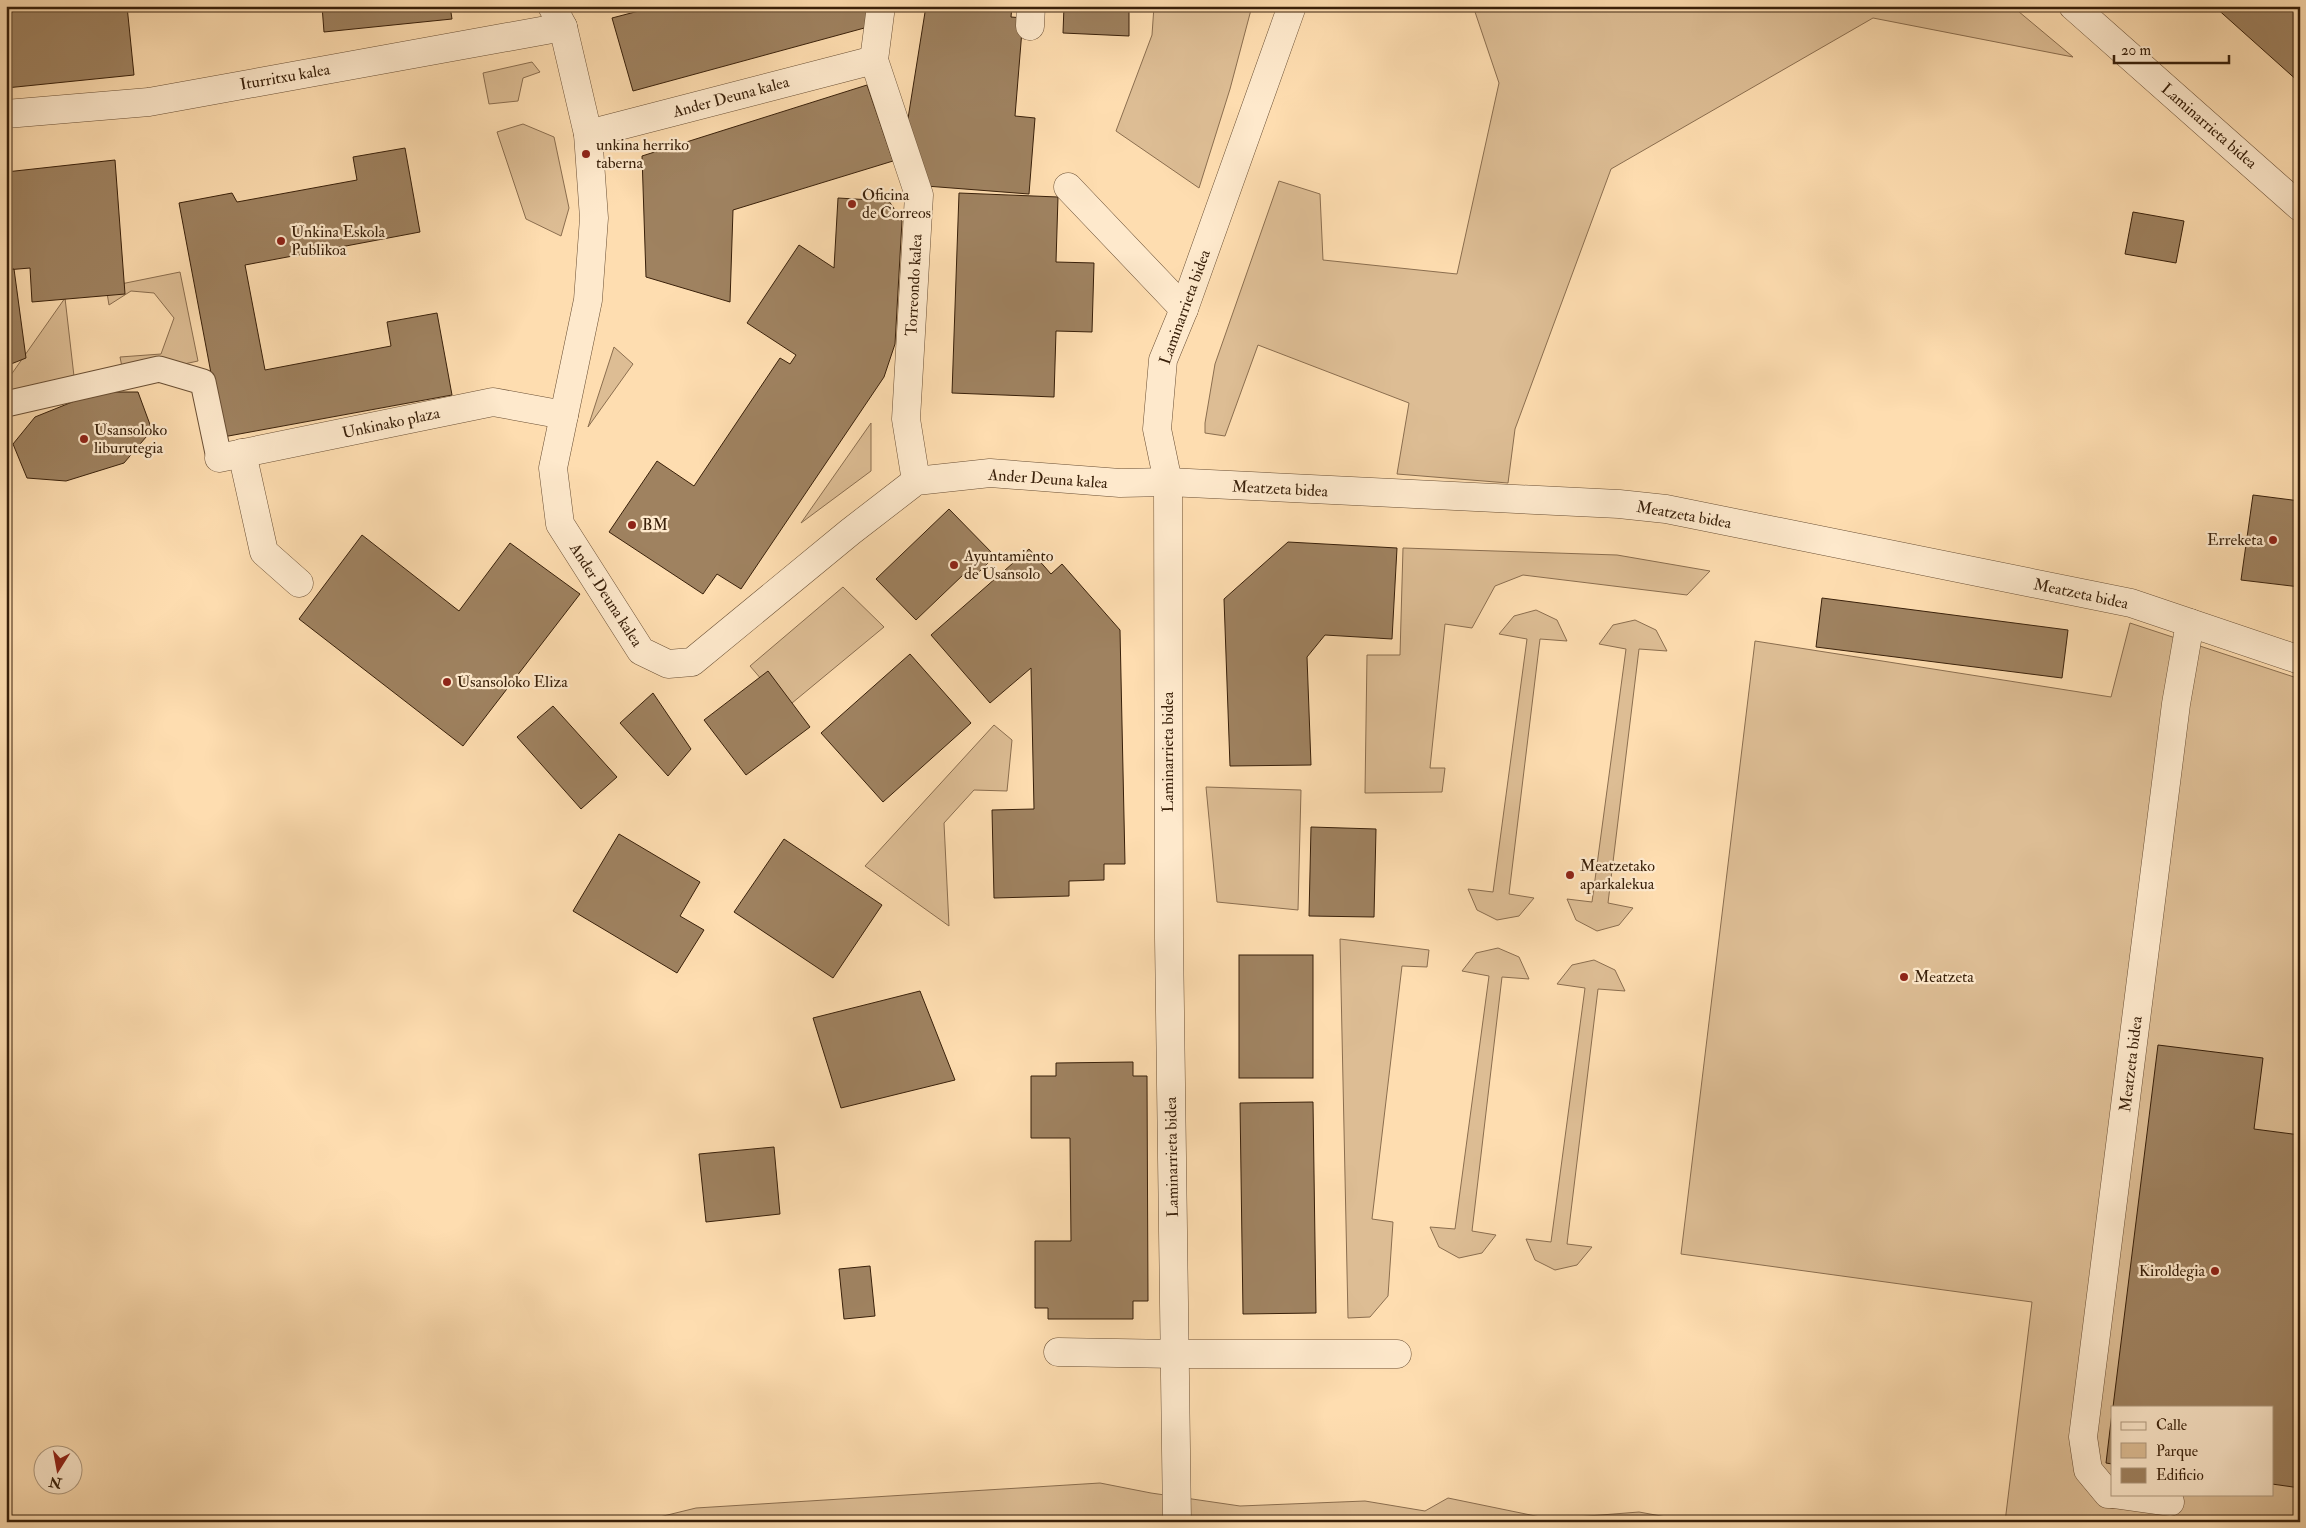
<svg xmlns="http://www.w3.org/2000/svg" width="2306" height="1528" viewBox="0 0 2306 1528" font-family="'IM FELL Double Pica',serif">
  <style>
    .green { fill: #ddbd94; stroke: #8b6e4f; fill-rule: evenodd }
    .building { fill: #9f8260; stroke: #39200a }
    .lines { fill: none; stroke-linecap: round; stroke-linejoin: round }
    .pedestrian-casing { stroke: #6a4f34; stroke-width: 27 }
    .minor-casing { stroke: #6a4f34; stroke-width: 29 }
    .pedestrian { stroke: #fee9cc; stroke-width: 25 }
    .minor { stroke: #fee9cc; stroke-width: 28 }
    .poi-dot { fill: #8f2418; stroke: #fee9cc; stroke-width: 2 }
    .labels { text-anchor: middle; dominant-baseline: central; stroke-width: 4.5; stroke-linejoin: round; paint-order: stroke }
    .street-label { font-size: 16px; fill: #39200a; stroke: #fee9cc }
    .poi-label { font-size: 16px; fill: #39200a; stroke: #fee9cc; text-anchor: start }
  </style>
  <rect width="100%" height="100%" fill="#feddb0"/>
  <filter id="stains"><feTurbulence type="fractalNoise" baseFrequency=".004" numOctaves="4"/><feColorMatrix values="0 0 0 0 .2 0 0 0 0 .09 0 0 0 0 .02 0 0 0 .5 -.17"/></filter>
  <radialGradient id="worn" r=".72"><stop offset=".6" stop-color="#630" stop-opacity="0"/><stop offset="1" stop-color="#630" stop-opacity=".3"/></radialGradient>
  <!-- green -->
  <g class="green">
    <path d="M1154,6H1252L1230,89L1199,188L1116,131L1152,35Z"/>
    <path d="M1473,6H2012L2073,57L1873,18L1611,169L1515,429L1508,483L1397,474L1409,403L1258,345L1225,436L1205,433V423L1215,364L1279,181L1320,194L1323,260L1457,274L1499,83Z"/>
    <path d="M532,62L540,72L523,78L518,101L489,104L483,73Z"/>
    <path d="M523,124L554,137L569,208L561,236L526,219L497,132Z"/>
    <path d="M180,272L198,361L124,377L120,357L161,354L174,318L154,293L131,291L109,305L106,287Z"/>
    <path d="M65,298L75,385L6,394V382Z"/>
    <path d="M614,347L633,364L588,427Z"/>
    <path d="M871,423V471L801,523Z"/>
    <path d="M1403,548L1617,555L1710,571L1687,595L1523,575L1495,586L1472,628L1445,624L1430,768H1445L1442,792L1365,793L1367,655H1400Z"/>
    <path d="M843,587L884,627L786,708L750,666Z"/>
    <path d="M1536,610L1557,620L1567,641L1540,639L1509,894L1534,898L1519,916L1497,920L1477,910L1468,889L1493,892L1527,639L1499,634L1514,616Z"/>
    <path d="M1635,620L1656,630L1667,651L1639,649L1608,903L1633,908L1619,925L1597,931L1576,920L1567,899L1592,902L1626,649L1599,644L1613,625Z"/>
    <path d="M2130,623L2300,679V1522H2005L2032,1302L1681,1254L1755,641L2111,697ZM2112,1407H2272V1494H2112Z"/>
    <path d="M994,725L1012,740L1007,791L974,790L944,823L949,926L865,866Z"/>
    <path d="M1206,787L1301,790L1298,910L1217,902Z"/>
    <path d="M1340,939L1429,950L1427,967L1402,966L1372,1219L1393,1222L1388,1296L1370,1317L1348,1318Z"/>
    <path d="M1498,948L1519,957L1529,979L1502,977L1472,1231L1496,1235L1482,1253L1459,1258L1439,1247L1430,1227L1455,1229L1489,976L1462,971L1476,953Z"/>
    <path d="M1594,960L1615,970L1625,991L1598,989L1567,1244L1592,1247L1577,1265L1555,1270L1535,1260L1526,1239L1551,1242L1585,988L1557,984L1572,965Z"/>
    <path d="M1100,1483L1151,1493L1240,1506L1365,1501L1425,1511L1448,1498L1550,1519L1639,1512L1694,1522H639L696,1508Z"/>
  </g>
  <!-- building -->
  <g class="building">
    <path d="M6,6H127L134,75L6,88Z"/>
    <path d="M322,6H450L452,19L324,32Z"/>
    <path d="M658,6H871L868,27L633,91L612,18Z"/>
    <path d="M926,6H1012L1011,17L1023,18L1015,116L1035,118L1029,194L926,186L906,131Z"/>
    <path d="M1064,6H1129V36L1063,33Z"/>
    <path d="M2214,6H2300V83Z"/>
    <path d="M867,85L893,161L733,210L730,302L646,277L642,156Z"/>
    <path d="M405,148L420,232L245,265L265,370L391,346L387,322L437,313L452,395L223,437L179,203L232,193L237,202L357,180L353,157Z"/>
    <path d="M115,160L125,294L32,302L30,268L6,270V172Z"/>
    <path d="M959,193L1058,197L1056,262L1094,263L1092,332L1056,331L1054,397L952,393Z"/>
    <path d="M838,198L889,201L902,221L895,344L884,377L741,589L717,574L703,594L609,532L657,461L694,486L780,358L790,364L796,355L747,323L799,245L834,268Z"/>
    <path d="M2133,212L2184,221L2176,263L2125,254Z"/>
    <path d="M14,269L26,358L6,366V270Z"/>
    <path d="M97,392H138L152,430L124,463L66,481L27,478L13,444L35,417Z"/>
    <path d="M2253,495L2300,501V587L2241,580Z"/>
    <path d="M949,509L995,556L970,581L964,574L916,620L876,579Z"/>
    <path d="M362,535L459,611L510,543L580,594L463,746L299,619Z"/>
    <path d="M1288,542L1397,548L1392,639L1325,635L1307,657L1311,765L1230,766L1224,599Z"/>
    <path d="M1029,549L1051,574L1062,564L1120,630L1125,864H1104V880L1069,881V896L994,898L992,810L1034,809L1031,668L990,703L931,635Z"/>
    <path d="M1822,598L2068,630L2062,678L1816,647Z"/>
    <path d="M910,654L971,723L883,802L821,733Z"/>
    <path d="M768,671L810,727L746,775L704,720Z"/>
    <path d="M653,693L691,749L668,776L620,723Z"/>
    <path d="M553,706L617,777L581,809L517,737Z"/>
    <path d="M1311,827L1376,829L1374,917L1309,916Z"/>
    <path d="M619,834L700,882L680,916L704,930L677,973L573,911Z"/>
    <path d="M784,839L882,905L833,978L734,912Z"/>
    <rect x="1239" y="955" width="74" height="123"/>
    <path d="M920,991L955,1080L841,1108L813,1018Z"/>
    <path d="M2158,1045L2263,1058L2254,1129L2300,1135V1488L2272,1484V1407H2113Z"/>
    <path d="M1133,1062V1076H1147L1148,1301H1133V1319H1048V1308H1035V1241H1071L1070,1138H1031V1076H1056V1063Z"/>
    <path d="M1313,1102L1316,1313L1243,1314L1240,1103Z"/>
    <path d="M774,1147L780,1214L706,1222L699,1154Z"/>
    <path d="M870,1266L875,1316L844,1319L839,1269Z"/>
    <path d="M2112,1413V1464L2106,1463Z"/>
  </g>
  <g class="lines">
    <!-- pedestrian casing -->
    <g class="pedestrian-casing">
      <path id="pedestrian" d="M6,404L159,369L203,382L219,458"/>
    </g>
    <!-- minor casing -->
    <g class="minor-casing">
      <g id="minor">
        <path d="M552,6L563,27L588,134L594,218L588,300L553,468L560,524L641,651L668,664L692,662L850,532L916,481L990,473L1120,483L1168,482L1619,504L1666,509L2131,603L2300,660"/>
        <path d="M881,6L874,60L919,195L906,419L916,481"/>
        <path d="M2073,6L2300,207"/>
        <path d="M1030,26L1031,6"/>
        <path d="M6,114L149,102L563,27"/>
        <path d="M588,134L874,60"/>
        <path d="M1068,187L1184,309"/>
        <path d="M242,453L264,552L299,583"/>
        <path d="M219,458L493,402L564,415"/>
        <path d="M1058,1352L1176,1354H1397"/>
        <path d="M2112,1494H2108L2088,1470L2083,1437L2176,704L2190,623"/>
        <path d="M2113,1494L2170,1502"/>
        <path d="M1177,1522L1169,938L1168,482L1157,429L1163,360L1184,309L1292,6"/>
      </g>
    </g>
    <!-- pedestrian -->
    <use href="#pedestrian" class="pedestrian"/>
    <!-- minor -->
    <use href="#minor" class="minor"/>
  </g>
  <!-- markers -->
  <g class="poi-dot">
    <circle cx="586" cy="154" r="5"/>
    <circle cx="852" cy="204" r="5"/>
    <circle cx="281" cy="241" r="5"/>
    <circle cx="84" cy="439" r="5"/>
    <circle cx="632" cy="525" r="5"/>
    <circle cx="2273" cy="540" r="5"/>
    <circle cx="954" cy="565" r="5"/>
    <circle cx="447" cy="682" r="5"/>
    <circle cx="1570" cy="875" r="5"/>
    <circle cx="1904" cy="977" r="5"/>
    <circle cx="2215" cy="1271" r="5"/>
  </g>
  <g class="labels">
    <!-- street labels -->
    <g class="street-label">
      <text transform="translate(285 77) rotate(-10)">Iturritxu kalea</text>
      <text transform="translate(731 97) rotate(-15)">Ander Deuna kalea</text>
      <text transform="translate(2209 126) rotate(41)">Laminarrieta bidea</text>
      <text transform="translate(914 285) rotate(-87)">Torreondo kalea</text>
      <text transform="translate(1185 307) rotate(-70)">Laminarrieta bidea</text>
      <text transform="translate(391 423) rotate(-12)">Unkinako plaza</text>
      <text transform="translate(1048 479) rotate(4)">Ander Deuna kalea</text>
      <text transform="translate(1280 489) rotate(3)">Meatzeta bidea</text>
      <text transform="translate(1684 515) rotate(10)">Meatzeta bidea</text>
      <text transform="translate(2081 594) rotate(12)">Meatzeta bidea</text>
      <text transform="translate(606 595) rotate(57)">Ander Deuna kalea</text>
      <text transform="translate(1168 752) rotate(-90)">Laminarrieta bidea</text>
      <text transform="translate(2131 1064) rotate(-83)">Meatzeta bidea</text>
      <text transform="translate(1172 1157) rotate(-91)">Laminarrieta bidea</text>
    </g>
    <!-- poi labels -->
    <g class="poi-label">
      <text x="596" y="145">unkina herriko<tspan x="596" dy="18">taberna</tspan></text>
      <text x="862" y="195">Oficina<tspan x="862" dy="18">de Correos</tspan></text>
      <text x="291" y="232">Unkina Eskola<tspan x="291" dy="18">Publikoa</tspan></text>
      <text x="94" y="430">Usansoloko<tspan x="94" dy="18">liburutegia</tspan></text>
      <text x="642" y="525">BM</text>
      <text x="2263" y="540" text-anchor="end">Erreketa</text>
      <text x="964" y="556">Ayuntamiento<tspan x="964" dy="18">de Usansolo</tspan></text>
      <text x="457" y="682">Usansoloko Eliza</text>
      <text x="1580" y="866">Meatzetako<tspan x="1580" dy="18">aparkalekua</tspan></text>
      <text x="1914" y="977">Meatzeta</text>
      <text x="2205" y="1271" text-anchor="end">Kiroldegia</text>
    </g>
  </g>
  <!-- margin -->
  <rect width="2306" height="1528" fill="none" stroke="#feddb0" stroke-width="25"/>
  <rect x="8" y="8" width="2291" height="1513" fill="none" stroke="#39200a" stroke-width="2.5"/>
  <rect x="12" y="12" width="2281" height="1503" fill="none" stroke="#39200a"/>
  <!-- legend -->
  <rect x="2111" y="1406" width="162" height="90" fill="#fee9cc" stroke="#af997e"/>
  <rect x="2121" y="1422" width="25" height="8" fill="#fee9cc" stroke="#af997e"/>
  <text x="2156" y="1430" font-size="15" fill="#39200a">Calle</text>
  <rect x="2121" y="1443" width="25" height="15" fill="#ddbd94" stroke="#af997e"/>
  <text x="2156" y="1456" font-size="15" fill="#39200a">Parque</text>
  <rect x="2121" y="1468" width="25" height="15" fill="#9f8260" stroke="#af997e"/>
  <text x="2156" y="1480" font-size="15" fill="#39200a">Edificio</text>
  <!-- north arrow -->
  <g transform="translate(58 1470) rotate(191)"><circle r="24" fill="#fee9cc" stroke="#af997e"/>
  <path d="M0-4L9 19L0 12L-9 19Z" fill="#8f2418"/>
  <text y="-8" font-size="14" font-weight="bold" text-anchor="middle" fill="#39200a">N</text>
  </g>
  <!-- scale -->
  <path d="M2114 55v8h115v-8" fill="none" stroke="#39200a" stroke-width="2.5"/>
  <text x="2121" y="55" font-size="15" fill="#39200a" stroke="#fee9cc" stroke-width="4" paint-order="stroke">20 m</text>
  <rect width="100%" height="100%" filter="url(#stains)"/>
  <rect width="100%" height="100%" fill="url(#worn)"/>
</svg>
